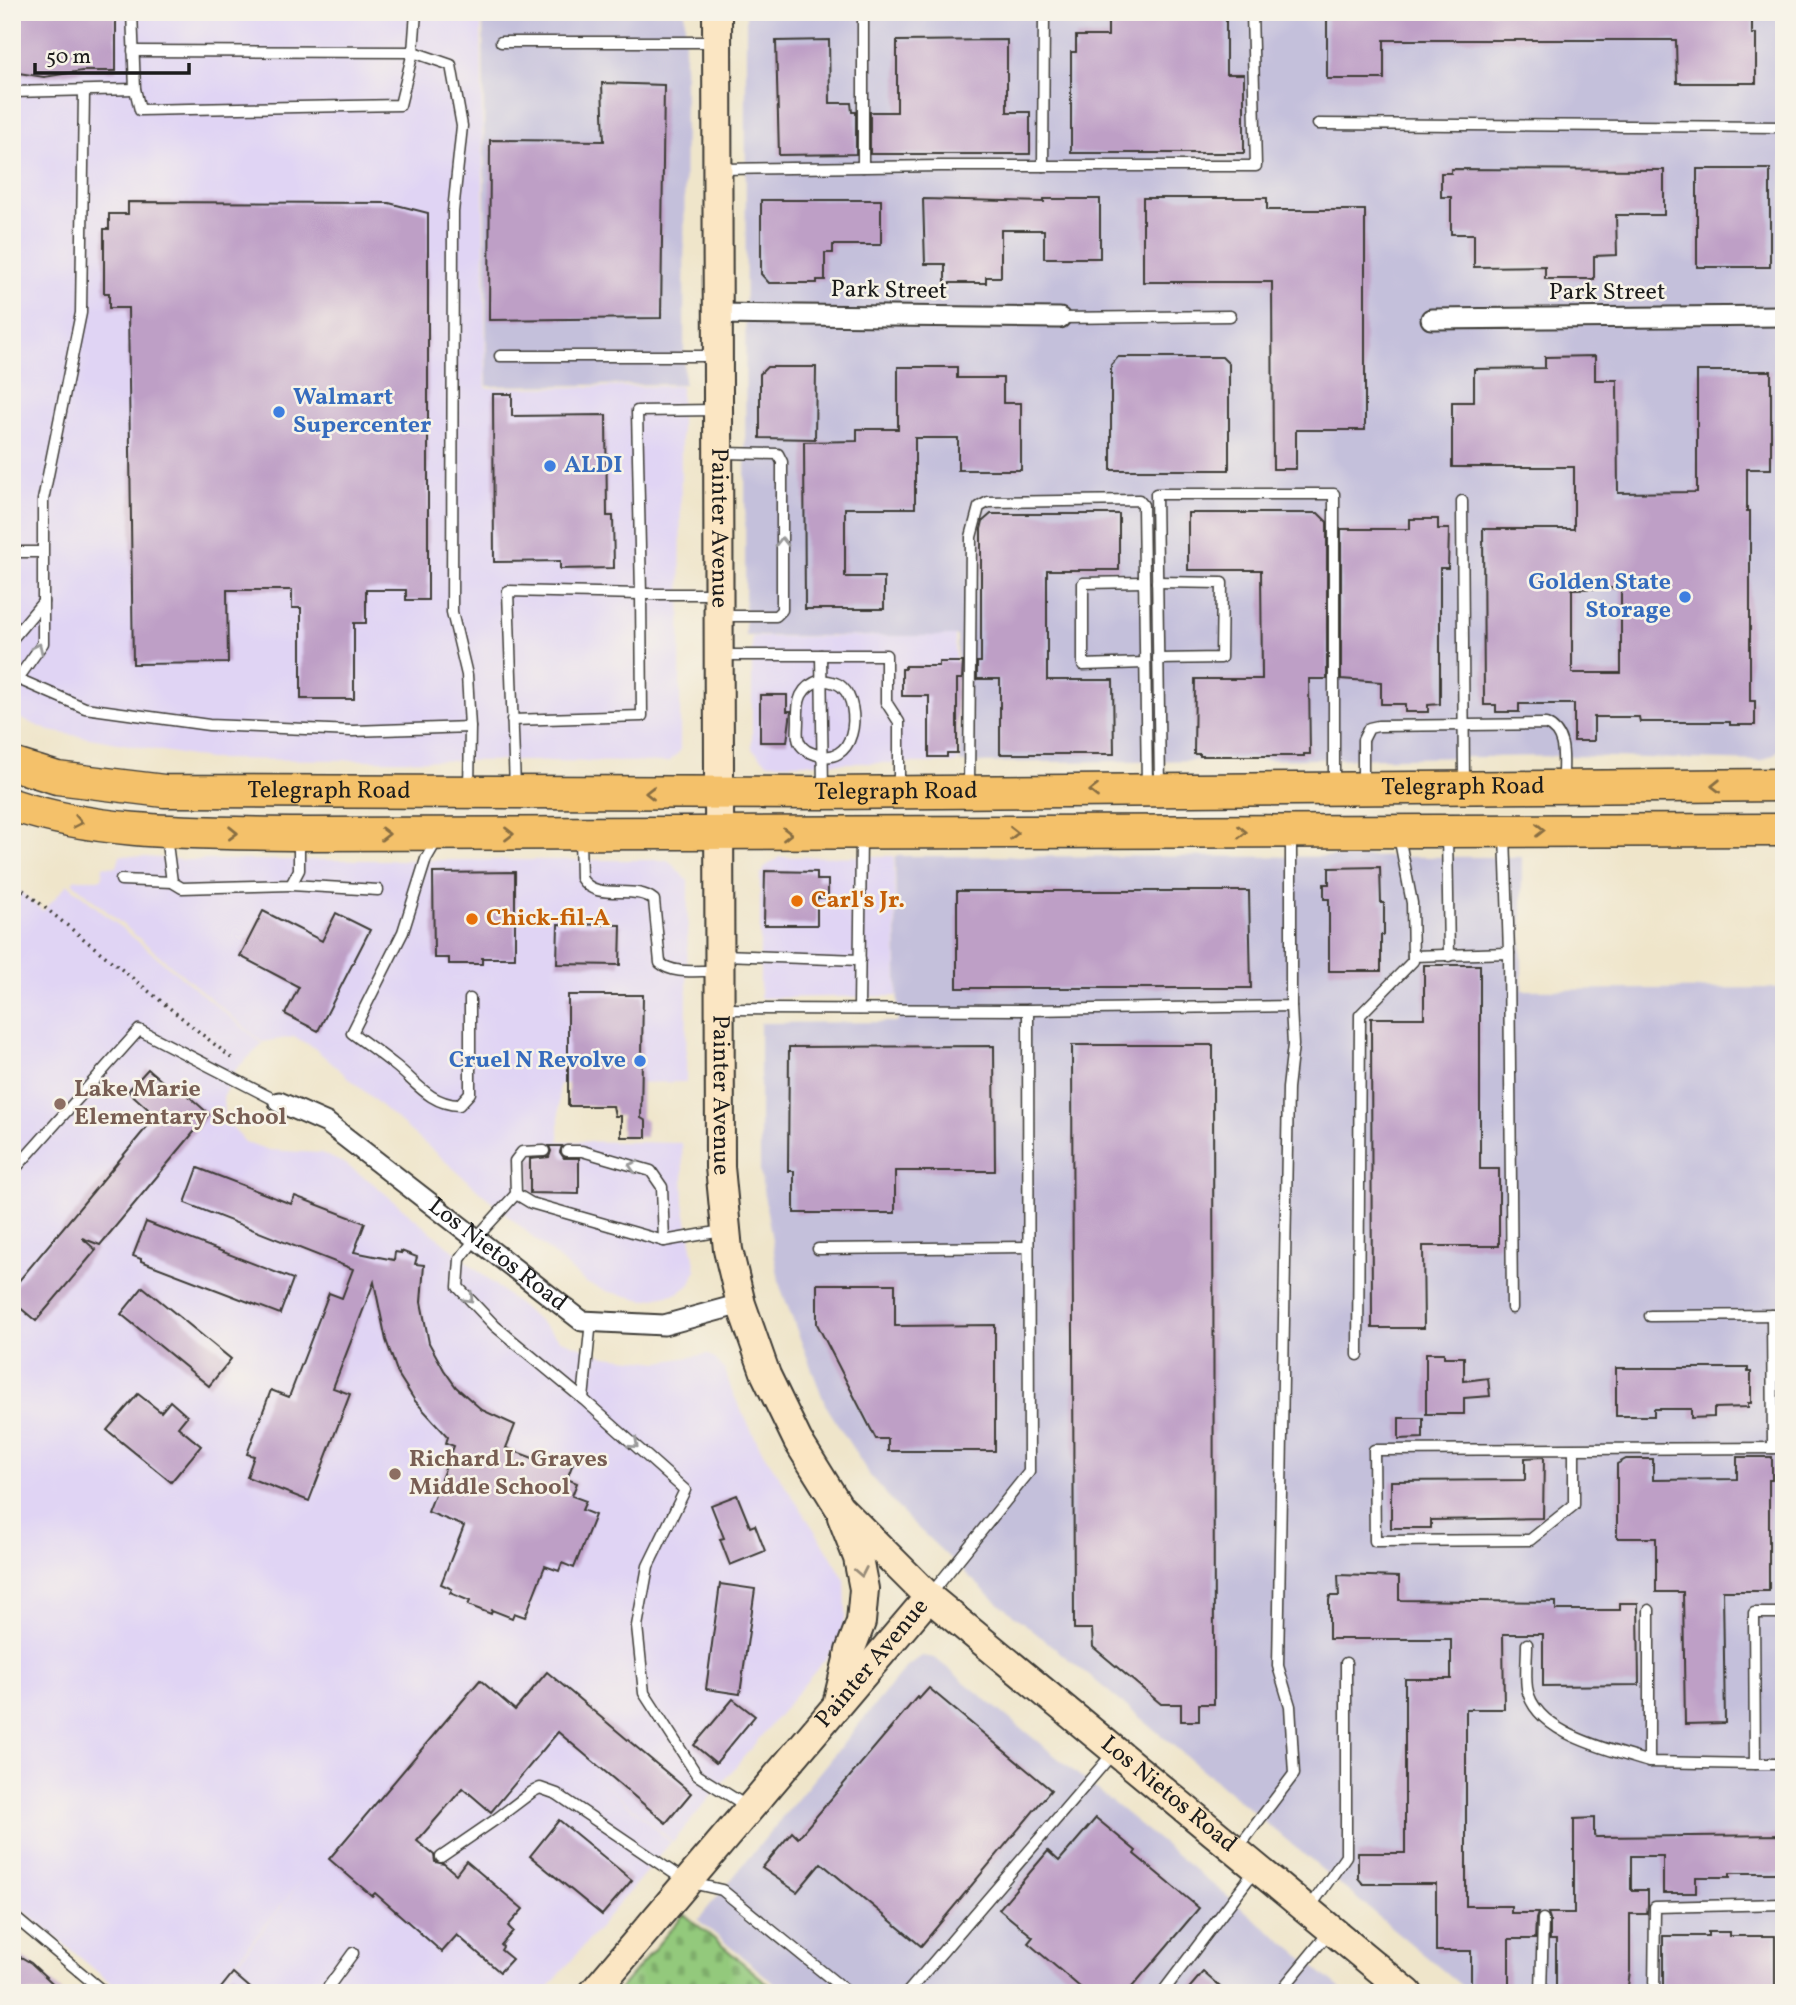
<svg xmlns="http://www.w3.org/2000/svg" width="1796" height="2005" viewBox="0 0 1796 2005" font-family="Vollkorn,serif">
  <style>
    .built { fill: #e0d4f4 }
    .industrial { fill: #c4c0db }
    .cemetery { fill: url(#cemetery-stones); stroke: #58724c; stroke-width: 2 }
    .building { fill: #be9fc6; fill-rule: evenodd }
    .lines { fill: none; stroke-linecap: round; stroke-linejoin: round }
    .lane-casing { stroke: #3c3a36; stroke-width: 13 }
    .street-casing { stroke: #3c3a36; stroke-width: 23 }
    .secondary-casing { stroke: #3c3a36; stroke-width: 32 }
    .primary-casing { stroke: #3c3a36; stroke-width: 35 }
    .path { stroke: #3c3a36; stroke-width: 3.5; stroke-dasharray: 2 5; stroke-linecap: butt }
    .lane { stroke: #fff; stroke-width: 10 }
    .street { stroke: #fff; stroke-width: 19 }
    .secondary { stroke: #fbe6c3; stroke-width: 28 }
    .primary { stroke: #f4c16a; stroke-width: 32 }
    .oneway { stroke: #999 }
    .oneway2 { stroke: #886e43 }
    .oneway3 { stroke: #978b78 }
    .shop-dot { fill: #3f7fe0; stroke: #f7f3e8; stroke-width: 2.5 }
    .food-dot { fill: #e8710a; stroke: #f7f3e8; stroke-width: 2.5 }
    .education-dot { fill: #8d6e63; stroke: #f7f3e8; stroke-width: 2.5 }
    .labels { text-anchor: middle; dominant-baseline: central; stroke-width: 5; stroke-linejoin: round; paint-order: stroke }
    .street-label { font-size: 24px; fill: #1c1c1c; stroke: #f7f3e8 }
    .shop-label { font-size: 24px; font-weight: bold; fill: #366cbe; stroke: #f7f3e8; text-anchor: start }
    .food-label { font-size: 24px; font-weight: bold; fill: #c56008; stroke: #f7f3e8; text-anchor: start }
    .education-label { font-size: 24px; font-weight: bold; fill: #785e54; stroke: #f7f3e8; text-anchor: start }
  </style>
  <defs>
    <pattern id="cemetery-stones" width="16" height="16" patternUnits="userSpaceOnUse" patternTransform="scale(1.75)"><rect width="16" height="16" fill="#93c97b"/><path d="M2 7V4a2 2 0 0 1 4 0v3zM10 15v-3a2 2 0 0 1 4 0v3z" fill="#7eac6a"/></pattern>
  </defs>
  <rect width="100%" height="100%" fill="#f7f3e8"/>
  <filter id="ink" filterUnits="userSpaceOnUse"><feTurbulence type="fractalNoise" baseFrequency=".0143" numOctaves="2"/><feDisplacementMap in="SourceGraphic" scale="14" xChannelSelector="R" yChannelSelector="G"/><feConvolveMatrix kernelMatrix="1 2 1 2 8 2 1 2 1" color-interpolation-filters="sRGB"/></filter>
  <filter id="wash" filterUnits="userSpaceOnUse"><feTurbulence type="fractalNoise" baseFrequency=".00686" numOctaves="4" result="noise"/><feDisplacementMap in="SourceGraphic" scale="28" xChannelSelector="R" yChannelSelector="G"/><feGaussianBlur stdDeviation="1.57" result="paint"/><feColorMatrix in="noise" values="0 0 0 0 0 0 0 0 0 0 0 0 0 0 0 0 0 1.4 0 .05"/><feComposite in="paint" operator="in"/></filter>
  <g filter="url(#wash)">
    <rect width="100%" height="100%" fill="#efe5ca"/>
    <!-- built -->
    <g class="built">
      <path d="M12,12H481L486,388L681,386L680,751L669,762L208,759L50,731L12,715Z"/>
      <path d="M955,636L958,763H768L752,749V637Z"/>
      <path d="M120,855L185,860H668L688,881L686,1082L559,1084V1141L682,1143L684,1203L696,1270L691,1284L678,1293L644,1300L606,1291L586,1283L313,1047L294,1037L262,1042L72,882L76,879H102L103,866L117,867Z"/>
      <path d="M894,856L897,996L760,998V875L766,866L780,857Z"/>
      <path d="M68,884L263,1044L236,1069L223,1097L224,1117L245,1142L269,1150L321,1153L343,1163L370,1181L561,1340L606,1356L660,1362L708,1354L716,1360L725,1370L732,1392L761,1449L825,1546L845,1580L846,1615L837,1645L673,1842L587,1769L671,1842L544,1993H213L312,1868L211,1993H123L12,1901V885L43,911Z"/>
    </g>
    <!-- industrial -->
    <g class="industrial">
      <path d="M483,12H685L684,384L487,386Z"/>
      <path d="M746,12H1782L1784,742L1775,754L1761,761L1572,756L960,763L957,636H745Z"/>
      <path d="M895,856L1522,857V990L1784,988V1993H1470L1108,1691L991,1597L905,1516L870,1476L825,1404L780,1286L760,1172V1023L898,1022Z"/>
      <path d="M922,1656L935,1658L1346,1993H786L698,1920L906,1667Z"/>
    </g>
    <!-- cemetery -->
    <path class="cemetery" d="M684,1914L695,1923L779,1993H622L619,1990Z"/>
    <g id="blocks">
      <!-- building -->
      <g class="building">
        <path d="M12,12H116V71H82L44,77L12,72Z"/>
        <path d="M1146,12H1226V74H1244V153H1071V52H1076V36H1108V15H1146Z"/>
        <path d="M1327,12H1752V34H1756V83H1677L1676,40H1384V79H1327Z"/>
        <path d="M829,40L830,103H851L852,112H856V154L779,155L776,41Z"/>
        <path d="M1007,40V112H1030V154H870V112H897V41Z"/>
        <path d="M602,83L664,85L661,318L489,320L490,140L604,141Z"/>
        <path d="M1451,169L1664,170V215H1616L1617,255L1594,256V279H1545V266L1474,267V234H1451V197H1441V173H1451Z"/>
        <rect x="1697" y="169" width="73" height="98"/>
        <path d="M1143,198H1267V210H1365V430H1296V469H1273L1272,282H1143Z"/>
        <path d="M923,199L1044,202V199H1100V258H1044V230H1001V277H986V283H945V264H925Z"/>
        <path d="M761,200H881V245H833V253H825V280H817V283H769L761,274Z"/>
        <path d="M128,202L389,203L428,213V600H406V590H366V623H354V699H301V608H292V590H227L228,663L133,664L128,308H109V293H104V229H109V214H128Z"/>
        <path d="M1595,356V380H1617L1618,493L1697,492V371H1771V469H1747V511H1750V701H1755V725H1730V722H1640L1639,717H1594V741H1574V704H1519V712H1496V705H1484L1483,529H1574V467H1452V402H1474V369L1545,368V357ZM1621,588V673H1572V589Z"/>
        <path d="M1118,357H1222L1229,364V470H1111V365Z"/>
        <path d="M767,367H816L815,439L760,438V374Z"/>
        <path d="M898,367H957V378H1003V403H1021V470H958V438H915V508H845V577H884V609H805L804,442L857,441V429H898Z"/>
        <path d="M493,394H512V416L606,415L607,516H613L614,568L560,569V561L494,562Z"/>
        <path d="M1188,513H1318L1327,522V679H1309L1310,754H1304V756H1200V754H1194L1195,679H1262L1261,570H1188Z"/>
        <path d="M991,514H1119V570H1047V680H1113L1114,754H1000V679H977V662H981V529L983,521Z"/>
        <path d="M1410,519H1438V529H1449L1448,568H1440V704L1428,705V712H1405V704H1381V682L1341,679V529H1410Z"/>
        <path d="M939,662H963L962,679H957V753H947V757H929V696H902V669H905V666H939Z"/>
        <path d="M760,695H787V711H791L787,742H760Z"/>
        <path d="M1380,867L1381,903H1384V935H1381V971H1329V899H1324V884H1329V868Z"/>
        <path d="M765,871L817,872V880H828V898H817V925H764Z"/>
        <path d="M515,872V958H482V964H449V958H434L433,873Z"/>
        <path d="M957,891H1249L1251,988H957Z"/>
        <path d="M263,911L322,941L336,913L370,930L318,1031L285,1014L299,987L240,956Z"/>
        <path d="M558,924L621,925L620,965L557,964Z"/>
        <path d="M1424,965H1480V1169H1499V1246H1423L1424,1328H1372L1371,1018H1424Z"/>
        <path d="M568,995H643L641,1118L646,1121V1137H621V1116H615L613,1106H568Z"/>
        <path d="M1072,1045H1213L1214,1704H1199V1721H1181V1704H1161L1093,1647L1092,1629H1074Z"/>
        <path d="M994,1046L995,1171H895V1213H794V1171H788L789,1047Z"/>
        <path d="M148,1069L163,1082L182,1093L183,1091L209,1114L100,1245L82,1238L96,1250L36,1321L12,1301V1289L156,1116L128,1091Z"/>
        <path d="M549,1146H562L560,1152L564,1158H579V1194L530,1193V1159L549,1157L551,1151Z"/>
        <path d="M198,1168L291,1204L295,1196L365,1223L354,1252L394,1260L395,1252L401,1253V1251L417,1257L415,1264L424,1265L421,1302L429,1343L444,1370L456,1387L482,1410L515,1425L506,1448L538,1460L542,1451L573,1463L567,1479L577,1483L572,1496L586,1501L582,1510L595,1515L574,1568L562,1563L559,1571L545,1566L525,1617L514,1613L512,1618L492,1610L491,1614L468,1605L470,1601L450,1593L452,1589L441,1584L464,1526L428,1512L454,1446L446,1443L448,1437L415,1401L398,1374L386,1340L374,1282L333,1388L350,1394L309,1501L247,1477L254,1456L247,1454L271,1390L289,1397L329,1293L342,1298L353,1269L185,1203Z"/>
        <path d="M146,1222L293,1279L280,1314L141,1261V1259L133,1256Z"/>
        <path d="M817,1284H895V1326L995,1325V1451H888V1439H876L817,1324Z"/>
        <path d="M143,1287L231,1359L209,1386L121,1314Z"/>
        <path d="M1426,1353H1444V1357H1464V1381L1488,1378L1490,1396L1464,1398V1414H1426Z"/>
        <path d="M1616,1368H1748V1372H1751V1403H1748V1407L1714,1408V1417L1691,1418V1409H1654V1416H1616Z"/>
        <path d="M138,1394L161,1412L170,1401L187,1416L178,1427L201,1446L171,1482L107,1430Z"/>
        <path d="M1399,1418H1423V1438L1399,1439Z"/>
        <path d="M1544,1457L1543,1518L1431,1520V1528H1391V1481L1525,1480V1458Z"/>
        <path d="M1737,1457H1772V1480H1769V1591H1723L1725,1723L1685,1724L1683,1592H1656V1538H1617V1464L1626,1459H1653V1480L1737,1479Z"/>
        <path d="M737,1495L750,1527L755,1525L765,1551L730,1565L720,1539L724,1538L711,1505Z"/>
        <path d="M1338,1575L1399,1577V1600L1556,1602V1610H1620V1603H1638L1639,1685L1543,1686V1634H1503L1504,1709H1466V1906H1511V1913H1538L1536,1919L1535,1939H1509V1985H1471V1951H1436V1884H1363L1358,1878V1853H1405V1679H1451V1639H1329V1600L1330,1596H1339Z"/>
        <path d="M720,1584L755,1589L740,1694L706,1689Z"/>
        <path d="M547,1672L691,1793L666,1823L558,1732L491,1812L463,1788L417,1841L434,1855L435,1862L444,1864L456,1874L466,1861L523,1909L508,1926L513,1931L501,1945L503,1947L501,1950L512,1959L500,1972L457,1935L442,1952L375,1893L372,1896L329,1859L480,1680L515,1710Z"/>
        <path d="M929,1688L1051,1790L921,1946L821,1863L797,1892L762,1868L792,1832L798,1838L917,1697L919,1699Z"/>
        <path d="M733,1699L755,1716L716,1763L694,1745Z"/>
        <path d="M1096,1818L1136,1851L1134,1854L1199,1908L1127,1993H1087L1028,1943L1033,1937L999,1909L1048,1851L1059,1861Z"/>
        <path d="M1594,1818V1836L1596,1837L1784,1835V1873H1730V1877H1696V1893H1663V1856H1631V1890H1648V1904L1647,1914H1630V1971L1628,1986H1625V1993H1556V1940H1550V1919L1548,1913H1574V1819Z"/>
        <path d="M559,1820L632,1880L602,1915L530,1856Z"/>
        <path d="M1708,1932H1730V1936H1775V1993H1663V1936H1708Z"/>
        <path d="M21,1957L31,1963L63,1993H12V1968Z"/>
        <path d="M1203,1972L1227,1993H1185Z"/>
        <path d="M233,1973L256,1993H217Z"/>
      </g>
    </g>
  </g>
  <g filter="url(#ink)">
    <use href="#blocks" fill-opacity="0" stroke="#3c3a36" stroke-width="2"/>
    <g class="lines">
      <!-- lane casing -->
      <g class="lane-casing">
        <g id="lane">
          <path d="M132,12L135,89L140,110L400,105L413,52L416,12"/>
          <path d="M863,12V167"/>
          <path d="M501,42H716"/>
          <path d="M133,51L413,52L451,65L462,126L453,212L452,612L467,675L470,727L469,789"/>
          <path d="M12,92L135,89"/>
          <path d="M1318,124L1784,127"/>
          <path d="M1043,166L1044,12"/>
          <path d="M721,169L941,166H1256L1252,12"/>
          <path d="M1060,318L1230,316"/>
          <path d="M500,356H717"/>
          <path d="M722,453L778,454L782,462V610L776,616H722"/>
          <path d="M1462,501L1464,783"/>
          <path d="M12,552H42"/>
          <path d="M1144,582L1083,583V665L1145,663"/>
          <path d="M1157,582L1222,583L1221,658L1158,659"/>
          <path d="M12,639L43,602"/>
          <path d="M719,655H886V702L899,722V788"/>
          <path d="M821,655L823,788"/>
          <path d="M18,679L85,708L209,725L353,731L470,727"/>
          <path d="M821,680C828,681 837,682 842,687C863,706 856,772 812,753C805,751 799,745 798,738C797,733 798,726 798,721C797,700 800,687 821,680Z"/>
          <path d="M12,687L43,643V500L81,313L84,92"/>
          <path d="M512,720L642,716L641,594H718"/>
          <path d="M1363,784V740L1369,728L1378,726L1546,724C1569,734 1562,763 1563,784"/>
          <path d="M1160,786L1156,494H1334V786"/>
          <path d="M969,787L971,537L979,507L988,502L1139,500L1143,505L1147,786"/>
          <path d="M515,788L508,591L641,594L637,411L717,410"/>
          <path d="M1447,834L1449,956"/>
          <path d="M1505,834L1509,953L1512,1308"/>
          <path d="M166,836L172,882"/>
          <path d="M580,838L581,878C596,903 634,883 654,900L660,963C674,975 699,970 717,971"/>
          <path d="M437,840L426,859L403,932L352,1033C367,1044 381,1054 396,1066C416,1082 430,1104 459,1105L470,1093V999"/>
          <path d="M121,880L172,882L182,888L291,885L299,870V839"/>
          <path d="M291,885L378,890"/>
          <path d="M723,955L860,960"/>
          <path d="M1413,956L1509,953"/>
          <path d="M720,1009L1028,1010"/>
          <path d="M859,1009L861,838"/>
          <path d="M544,1151L522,1152L515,1161L516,1194L476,1238L460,1259L458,1287L495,1326L583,1399L591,1321"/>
          <path d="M567,1151H582L651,1171L662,1187L664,1241"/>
          <path d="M15,1169L139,1030L279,1102"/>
          <path d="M516,1194L531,1203L664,1241L722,1231"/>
          <path d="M818,1249L1028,1247"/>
          <path d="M1772,1315L1773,1448"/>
          <path d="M1650,1316L1784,1315"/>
          <path d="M1358,1355L1360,1015L1413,961L1412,903L1399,836"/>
          <path d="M583,1399L685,1490L648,1566L637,1626L644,1693L697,1775L748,1807"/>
          <path d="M1574,1449V1505L1530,1540L1375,1541L1374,1450L1784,1448"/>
          <path d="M930,1595L1029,1472L1028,1010L1291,1006V836"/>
          <path d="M1649,1610V1762L1755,1764"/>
          <path d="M1784,1613H1754L1755,1764H1784"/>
          <path d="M1527,1644C1527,1659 1525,1675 1527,1688C1535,1735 1612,1750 1649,1762"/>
          <path d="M1238,1848L1294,1774L1290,1706L1278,1666L1288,1088L1293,1045L1291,1006"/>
          <path d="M441,1857L495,1820L532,1792L540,1788L557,1794L687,1882L722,1890L846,1991"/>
          <path d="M1308,1910L1346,1856V1663"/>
          <path d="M12,1915L105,1993"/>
          <path d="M324,1993L353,1953"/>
          <path d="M907,1993L1114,1752"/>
          <path d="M1162,1993L1256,1869"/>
          <path d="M1279,1993L1330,1931"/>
          <path d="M1541,1993L1543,1919"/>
          <path d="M1654,1993L1655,1907L1784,1904"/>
        </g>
      </g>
      <!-- street casing -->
      <g class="street-casing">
        <g id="street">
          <path d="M718,314L1060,318"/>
          <path d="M1431,319L1784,316"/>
          <path id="s1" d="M279,1102L327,1123L582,1321L664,1325L741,1304"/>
        </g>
      </g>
      <!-- secondary casing -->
      <g class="secondary-casing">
        <g id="secondary">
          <path id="s2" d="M717,12L720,1167L728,1250L741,1304L766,1375L798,1441L839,1507L929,1597L1408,1993"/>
          <path d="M838,1700L850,1651L861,1622L864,1589L858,1558L842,1517"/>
          <path id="s3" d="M593,1993L929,1597"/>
        </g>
      </g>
      <!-- primary casing -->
      <g class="primary-casing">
        <g id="primary">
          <path id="s4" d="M12,764L57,778L164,791L823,793L1784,785"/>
          <path d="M12,805C105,836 202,832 299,834L1784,830"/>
        </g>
      </g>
      <!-- path -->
      <path class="path" d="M12,881L234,1060"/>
      <!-- lane -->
      <use href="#lane" class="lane"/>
      <!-- street -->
      <use href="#street" class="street"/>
      <!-- secondary -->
      <use href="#secondary" class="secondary"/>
      <!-- primary -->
      <use href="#primary" class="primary"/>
    </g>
    <!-- one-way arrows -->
    <defs><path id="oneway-chevron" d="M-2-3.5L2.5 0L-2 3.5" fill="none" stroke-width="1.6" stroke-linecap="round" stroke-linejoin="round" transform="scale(1.75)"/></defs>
    <g class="oneway">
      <use href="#oneway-chevron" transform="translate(782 542) rotate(-90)"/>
      <use href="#oneway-chevron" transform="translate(38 648) rotate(-65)"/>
      <use href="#oneway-chevron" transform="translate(633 1166) rotate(-164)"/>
      <use href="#oneway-chevron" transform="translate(469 1298) rotate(47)"/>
      <use href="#oneway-chevron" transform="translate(634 1444) rotate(42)"/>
    </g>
    <g class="oneway2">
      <use href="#oneway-chevron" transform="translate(1716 786) rotate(179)"/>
      <use href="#oneway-chevron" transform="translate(1094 791) rotate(180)"/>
      <use href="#oneway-chevron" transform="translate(650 793) rotate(-180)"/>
      <use href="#oneway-chevron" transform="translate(78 822) rotate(11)"/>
      <use href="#oneway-chevron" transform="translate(1540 830)"/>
      <use href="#oneway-chevron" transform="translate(1242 832)"/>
      <use href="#oneway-chevron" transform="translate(233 833) rotate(1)"/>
      <use href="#oneway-chevron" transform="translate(1014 833)"/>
      <use href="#oneway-chevron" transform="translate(385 834)"/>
      <use href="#oneway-chevron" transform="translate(509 834)"/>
      <use href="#oneway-chevron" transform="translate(787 834)"/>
    </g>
    <use class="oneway3" href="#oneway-chevron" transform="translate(861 1572) rotate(79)"/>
  </g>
  <!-- markers -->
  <g class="shop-dot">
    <circle cx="279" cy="412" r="7"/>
    <circle cx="550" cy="466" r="7"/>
    <circle cx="1685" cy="597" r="7"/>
    <circle cx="640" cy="1061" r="7"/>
  </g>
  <g class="food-dot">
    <circle cx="797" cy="901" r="7"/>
    <circle cx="472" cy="919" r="7"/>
  </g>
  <g class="education-dot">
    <circle cx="60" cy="1104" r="7"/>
    <circle cx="395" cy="1474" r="7"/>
  </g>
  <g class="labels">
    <!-- street labels -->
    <g class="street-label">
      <text transform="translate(889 291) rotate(1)">Park Street</text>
      <text x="1607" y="293">Park Street</text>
      <text stroke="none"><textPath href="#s2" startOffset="516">Painter Avenue</textPath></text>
      <text stroke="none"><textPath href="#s4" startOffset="1454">Telegraph Road</textPath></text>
      <text stroke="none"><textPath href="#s4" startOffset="320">Telegraph Road</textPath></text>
      <text stroke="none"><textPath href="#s4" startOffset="887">Telegraph Road</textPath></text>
      <text stroke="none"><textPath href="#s2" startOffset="1083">Painter Avenue</textPath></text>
      <text stroke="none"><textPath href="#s1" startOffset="268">Los Nietos Road</textPath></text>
      <text stroke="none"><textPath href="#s3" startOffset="432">Painter Avenue</textPath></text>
      <text stroke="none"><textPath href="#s2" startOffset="1958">Los Nietos Road</textPath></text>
    </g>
    <!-- shop labels -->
    <g class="shop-label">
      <text x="293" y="398">Walmart<tspan x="293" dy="28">Supercenter</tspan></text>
      <text x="564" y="466">ALDI</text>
      <text x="1671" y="583" text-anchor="end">Golden State<tspan x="1671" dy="28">Storage</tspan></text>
      <text x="626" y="1061" text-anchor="end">Cruel N Revolve</text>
    </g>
    <!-- food labels -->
    <g class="food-label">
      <text x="811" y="901">Carl's Jr.</text>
      <text x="486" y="919">Chick-fil-A</text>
    </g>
    <!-- education labels -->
    <g class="education-label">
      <text x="74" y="1090">Lake Marie<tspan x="74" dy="28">Elementary School</tspan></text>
      <text x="409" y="1460">Richard L. Graves<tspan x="409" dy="28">Middle School</tspan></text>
    </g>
  </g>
  <!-- margin -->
  <rect width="1796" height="2005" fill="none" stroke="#f7f3e8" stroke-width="42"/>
  <!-- scale -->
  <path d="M35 63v10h154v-10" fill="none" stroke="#1c1c1c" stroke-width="3.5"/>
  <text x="46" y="63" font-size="21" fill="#1c1c1c" stroke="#f7f3e8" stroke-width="5" paint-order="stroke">50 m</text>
</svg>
